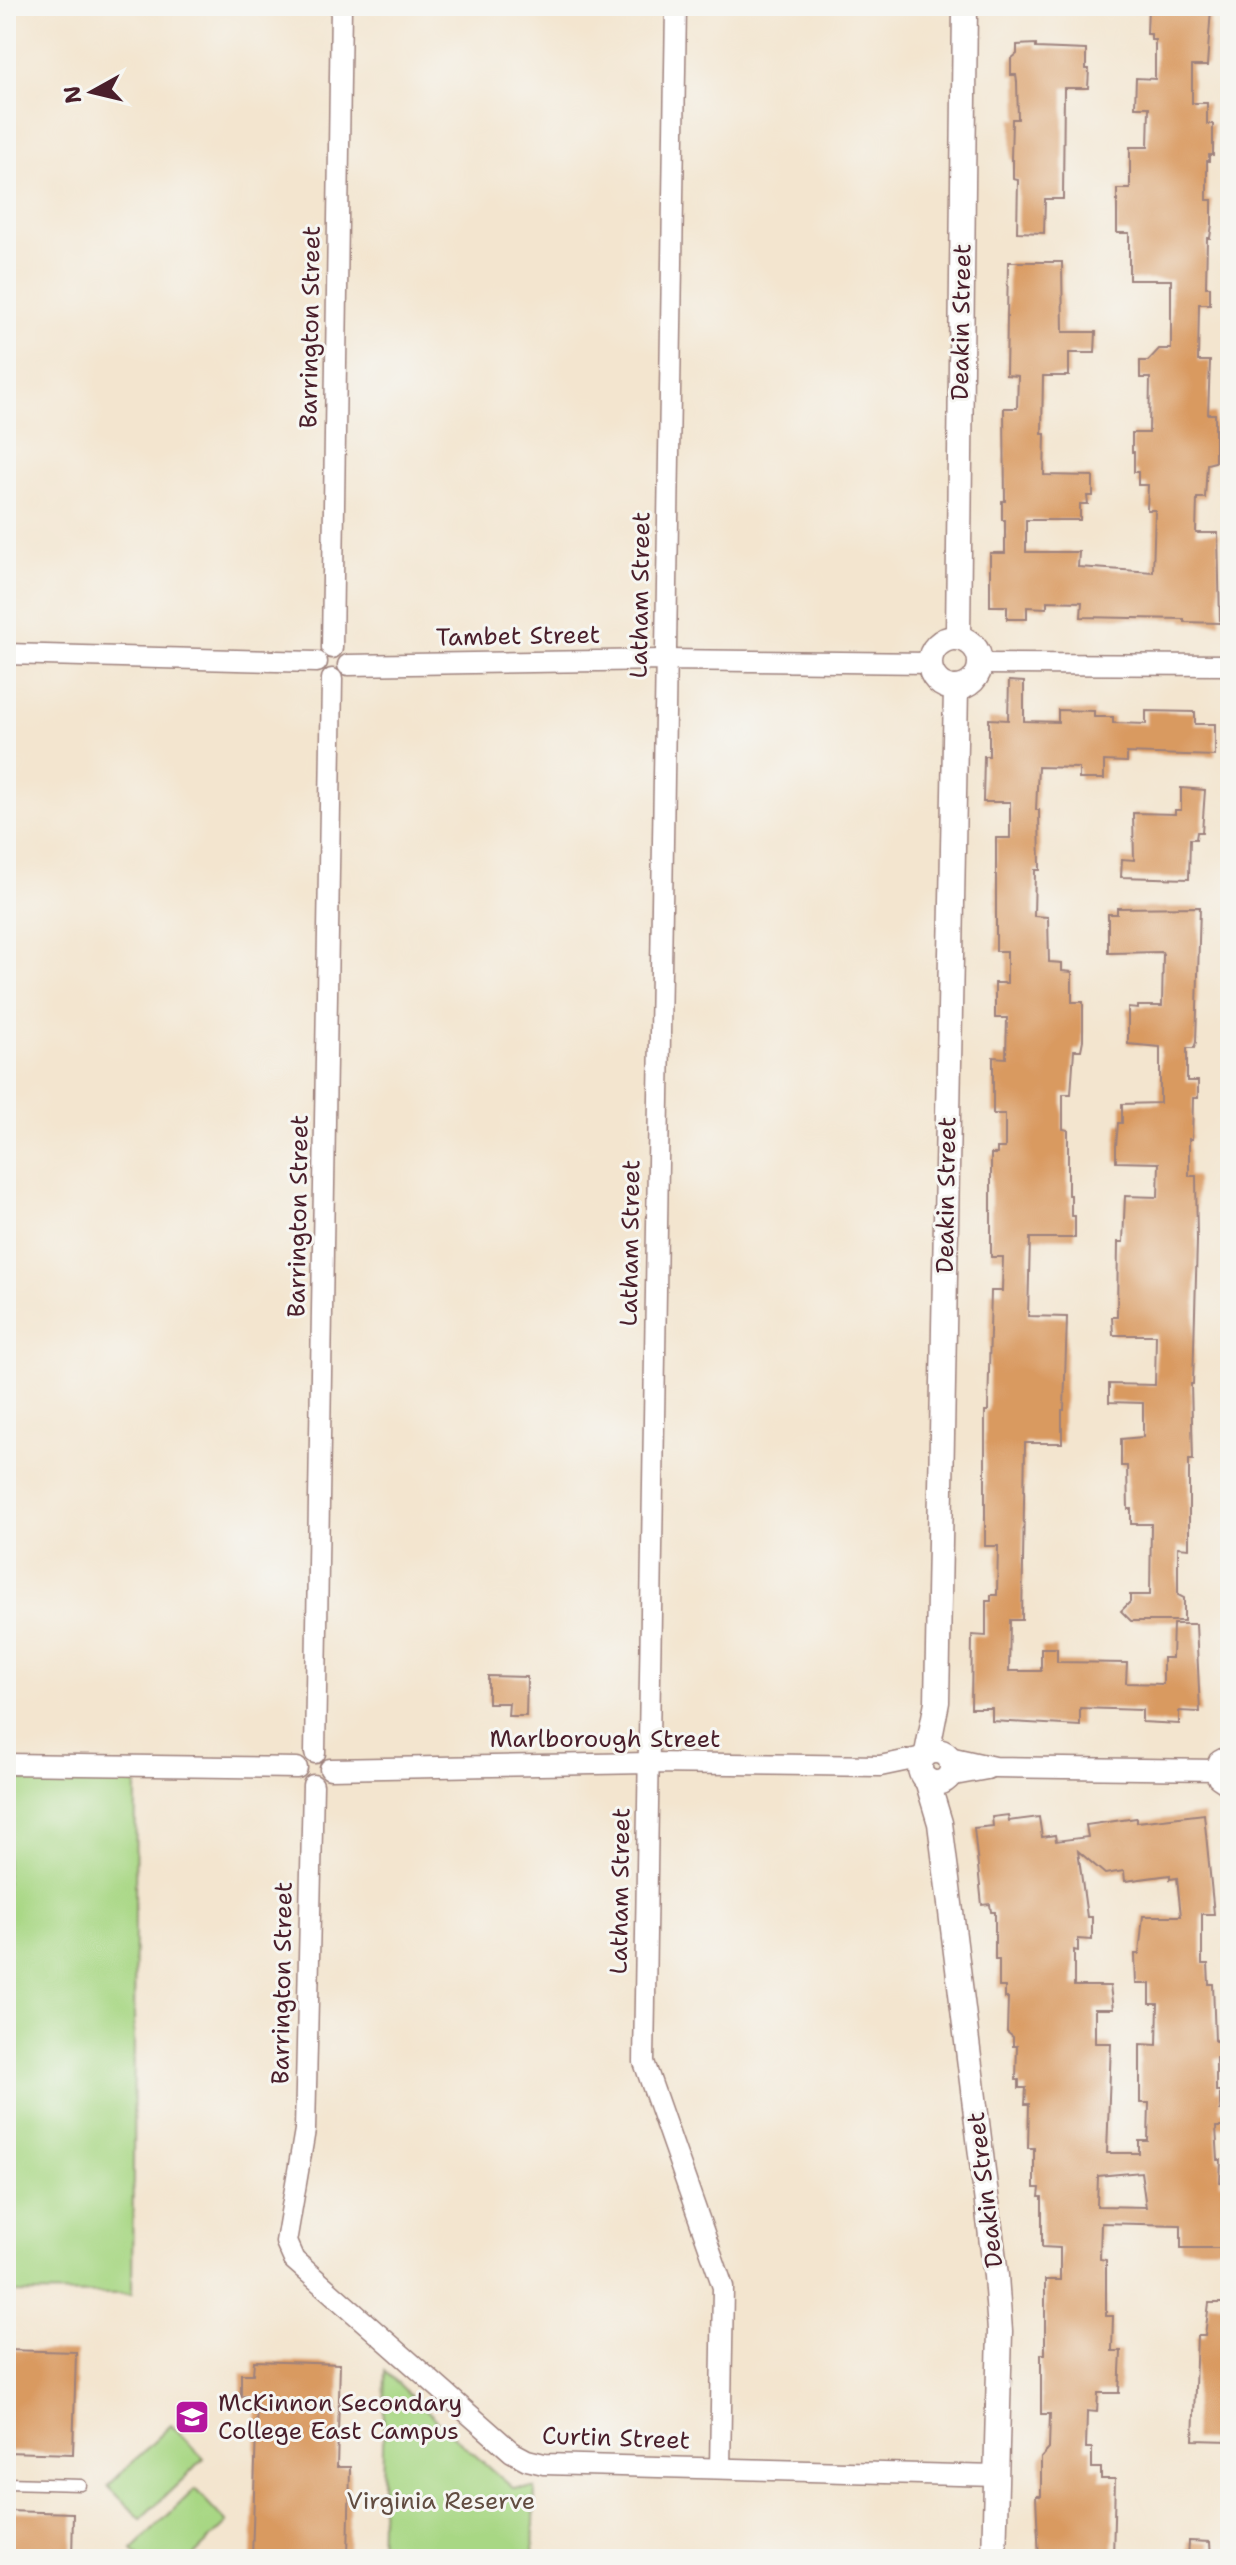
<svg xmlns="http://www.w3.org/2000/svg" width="1236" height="2565" viewBox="0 0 1236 2565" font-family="'Shantell Sans',sans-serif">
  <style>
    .green { fill: #a8d784; stroke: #797b58; stroke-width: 2 }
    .building { fill: #d99a60; fill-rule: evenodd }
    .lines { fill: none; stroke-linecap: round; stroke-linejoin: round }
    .service-casing { stroke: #9e827d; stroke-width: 13 }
    .minor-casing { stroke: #9e827d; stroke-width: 23 }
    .tertiary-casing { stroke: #9e827d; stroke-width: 27 }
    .service { stroke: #fff; stroke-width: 10 }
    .minor { stroke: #fff; stroke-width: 20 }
    .tertiary { stroke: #fff; stroke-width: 24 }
    .labels { text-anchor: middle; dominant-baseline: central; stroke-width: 6; stroke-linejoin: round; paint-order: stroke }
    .street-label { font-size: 24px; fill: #4a1f2b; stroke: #f6f6f2 }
    .poi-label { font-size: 24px; fill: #4a1f2b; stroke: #f6f6f2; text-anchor: start }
    .park-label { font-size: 24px; fill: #624d41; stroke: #f6f6f2 }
  </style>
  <rect width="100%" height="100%" fill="#f6f6f2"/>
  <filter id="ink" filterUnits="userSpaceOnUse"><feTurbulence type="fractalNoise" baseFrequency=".0125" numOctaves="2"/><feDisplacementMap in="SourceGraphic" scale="16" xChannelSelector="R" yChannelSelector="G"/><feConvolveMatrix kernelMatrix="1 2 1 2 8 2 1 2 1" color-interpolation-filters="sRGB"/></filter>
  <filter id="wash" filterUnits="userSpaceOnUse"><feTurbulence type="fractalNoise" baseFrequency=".006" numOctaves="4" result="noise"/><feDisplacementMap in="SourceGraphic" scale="32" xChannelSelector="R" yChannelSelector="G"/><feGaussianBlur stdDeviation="1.8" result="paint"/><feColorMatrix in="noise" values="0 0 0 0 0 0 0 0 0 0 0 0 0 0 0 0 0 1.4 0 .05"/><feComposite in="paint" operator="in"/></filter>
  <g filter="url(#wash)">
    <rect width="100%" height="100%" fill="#f3e5cf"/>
    <!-- green -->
    <g class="green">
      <path d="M6,1780L136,1781L132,2294L6,2293Z"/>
      <path d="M385,2371L468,2449L513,2488H535L533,2559H380Z"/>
      <path d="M171,2425L204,2459L141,2519L108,2486Z"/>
      <path d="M195,2489L227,2523L190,2559H140L132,2550Z"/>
    </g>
    <g id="blocks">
      <!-- building -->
      <g class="building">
        <path d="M1148,6L1211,8L1207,66H1192V103H1207V124H1213V155H1209V161H1207V200H1212V224L1210,238H1207L1206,287H1210V304H1199L1198,361H1210L1208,414H1215V462L1207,464L1205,498H1197L1196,533H1218L1220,623L1184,622V619L1081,617L1082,602L1047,601V608L1027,607V619H1007V606H990V553H1005V520H1002V501H1005L1004,408H1017L1018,376L1006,375L1008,262H1062L1063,332H1096L1095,353H1069V376H1043L1042,434H1045L1044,475L1093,476V496H1087L1088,504H1080V520H1026V552H1079L1078,567L1153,572L1155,510H1147L1148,485H1138V472H1134V452H1132V433H1149L1150,378H1140V361H1148L1159,349H1171V280H1129V233H1117V189H1130V147H1148L1149,107H1135L1136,78L1155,79V40H1151V34H1147Z"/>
        <path d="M1036,44V48L1086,50V69H1089L1088,88H1064L1063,199H1045L1044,233L1017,232L1018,180L1013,179V160H1011L1012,119H1018L1017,82L1016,75H1011V59L1017,54V45Z"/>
        <path d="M1009,681L1024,682V721L1058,722V710L1094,711V717H1113V723L1146,724V711L1195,712V724H1215V756L1127,753V762L1104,761V779H1079V768L1038,767L1036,810H1039L1040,870H1035L1034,916L1048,917L1049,962L1062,963V971L1072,972V1002H1083V1040L1081,1050H1074L1071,1094H1063V1129L1068,1130V1195H1071V1216H1075V1238H1030L1028,1316L1067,1317L1064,1410H1062V1443H1025L1022,1620H1010L1009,1671H1041V1648H1057V1662L1127,1663L1126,1683L1163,1684V1658H1172L1173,1624H1196L1200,1712L1179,1711V1724L1142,1722V1710L1080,1708V1726L992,1721V1708H971L972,1635L986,1636V1601H991V1595H997L998,1546H985V1411H988L991,1291H1002L1003,1257H991V1154H997V1148H1005V1114H993V1057L1006,1058L1007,1018H995V983H1007V951H996V838H1010V802H983L984,756H989V719L1008,720Z"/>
        <path d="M1181,788L1205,790L1202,832H1197L1196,839H1190L1189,879L1121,877L1122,859L1134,860L1133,813L1175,814V810H1181Z"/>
        <path d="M1200,907L1196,1042L1194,1048H1187V1081H1198V1098H1193L1192,1139H1189V1176H1196L1197,1241L1193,1384H1191L1193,1460H1189V1548L1178,1547V1595L1184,1598V1621H1131L1121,1611L1130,1602V1595H1150L1151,1524H1131V1509H1128L1127,1466H1121V1439L1143,1437V1403L1109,1402V1384L1155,1385L1156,1335H1113L1112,1317H1117L1118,1242H1123L1125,1196L1158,1197L1159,1163L1116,1162V1146L1118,1123H1122V1104L1160,1103V1047L1128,1044V1008L1138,1009V1006H1162L1163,954L1162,952L1108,953V914H1117V908Z"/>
        <path d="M488,1676L527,1677L526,1716H508L509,1703H488Z"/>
        <path d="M1204,1814L1214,1914H1202V1964H1208L1209,1984H1213L1215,2041H1225V2058H1216V2091H1220V2110H1225V2127H1216L1218,2160H1221L1220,2182L1230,2183V2248H1181V2225L1101,2223L1100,2259L1106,2260V2316H1113L1112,2351H1121L1119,2393H1098L1097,2412L1087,2411L1086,2448H1092V2468H1101V2479H1115L1113,2559H1039L1036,2496H1041V2458L1049,2449L1050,2414H1041V2354H1045V2280H1060V2248L1042,2247V2197H1039L1040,2188H1034V2148H1028L1029,2104H1025L1026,2088H1019V2080H1016L1017,2046H1013V2037L1007,2032L1008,1998H1005V1987H999V1960H995V1912H991L990,1904L982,1905L974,1828L993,1826L992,1817L1008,1815L1009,1821L1039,1817L1042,1837L1055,1835L1056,1841L1088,1837L1086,1825L1137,1818V1822ZM1078,1851L1105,1874L1124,1871L1125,1881L1170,1875V1879L1177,1878L1181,1916H1143L1139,1954H1135L1136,1984H1150V2004H1158L1157,2045L1140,2044V2103H1149L1148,2141H1139V2153H1107L1111,2043H1095V2009H1113L1110,1986H1074V1950L1078,1951V1939L1092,1940V1917H1087ZM1141,2172L1146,2207L1097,2206L1098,2176Z"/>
        <path d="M1209,2303H1230V2441L1193,2440L1197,2336H1205Z"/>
        <path d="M6,2350L76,2352L73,2454L6,2452Z"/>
        <path d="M254,2361L340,2364L337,2467H350L348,2559H252L257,2397L241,2396V2374H253Z"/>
        <path d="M6,2511L73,2513L72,2559H6Z"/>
        <path d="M1189,2541L1210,2542L1211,2559H1188Z"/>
      </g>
    </g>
  </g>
  <g filter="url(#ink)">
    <use href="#blocks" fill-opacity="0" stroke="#9e827d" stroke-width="2"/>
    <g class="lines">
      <!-- service casing -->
      <g class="service-casing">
        <path id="service" d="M6,2483L81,2485"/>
      </g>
      <!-- minor casing -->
      <g class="minor-casing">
        <g id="minor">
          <path d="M676,6L644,2062L723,2287L720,2468"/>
          <path d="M332,648L341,6"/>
          <path d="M6,654L317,662"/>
          <path d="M980,664L1230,665"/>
          <path d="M348,665L664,660L930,663"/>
          <path d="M315,1753L332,679"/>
          <path d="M1230,1755L1219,1761L1216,1770L1218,1778L1230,1786"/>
          <path d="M949,1757L994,1767L1216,1770"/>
          <path d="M6,1764L297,1768"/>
          <path d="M330,1769L648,1763L880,1766L923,1757"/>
          <path d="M949,1776L987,1769"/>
          <path d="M313,1785L305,2130L286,2242L294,2260L512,2452L527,2460L544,2464L996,2476"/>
        </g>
      </g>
      <!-- tertiary casing -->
      <g class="tertiary-casing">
        <g id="tertiary">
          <path d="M958,637L965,6"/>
          <circle cx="955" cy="663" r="25"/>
          <circle cx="936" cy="1767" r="16"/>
          <path d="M927,1753L937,1702L956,688"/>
          <path d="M927,1780L940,1823L996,2276L1000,2331L994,2559"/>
        </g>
      </g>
      <!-- service -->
      <use href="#service" class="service"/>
      <!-- minor -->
      <use href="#minor" class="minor"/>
      <!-- tertiary -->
      <use href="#tertiary" class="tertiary"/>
    </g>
  </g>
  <!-- icons -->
  <defs>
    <g id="school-square" transform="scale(1.8)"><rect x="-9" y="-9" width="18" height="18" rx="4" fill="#b5179e" stroke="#f6f6f2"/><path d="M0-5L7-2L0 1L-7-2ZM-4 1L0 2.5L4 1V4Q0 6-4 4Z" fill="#fff"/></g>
  </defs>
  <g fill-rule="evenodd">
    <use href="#school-square" x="192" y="2417"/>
  </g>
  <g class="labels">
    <!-- street labels -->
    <g class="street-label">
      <text transform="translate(961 322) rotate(-89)">Deakin Street</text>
      <text transform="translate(310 327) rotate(-89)">Barrington Street</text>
      <text transform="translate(640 595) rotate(-89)">Latham Street</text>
      <text transform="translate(518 636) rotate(-1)">Tambet Street</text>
      <text transform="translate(946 1195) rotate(-89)">Deakin Street</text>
      <text transform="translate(298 1216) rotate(-89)">Barrington Street</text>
      <text transform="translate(630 1243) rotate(-89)">Latham Street</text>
      <text x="605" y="1739">Marlborough Street</text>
      <text transform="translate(620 1891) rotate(-89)">Latham Street</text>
      <text transform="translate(282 1983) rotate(-89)">Barrington Street</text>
      <text transform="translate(985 2190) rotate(-97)">Deakin Street</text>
      <text transform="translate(616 2438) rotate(2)">Curtin Street</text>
    </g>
    <!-- poi labels -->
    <g class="poi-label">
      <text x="218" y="2403">McKinnon Secondary<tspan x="218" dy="28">College East Campus</tspan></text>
    </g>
    <!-- park labels -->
    <g class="park-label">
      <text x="441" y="2501">Virginia Reserve</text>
    </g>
  </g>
  <!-- margin -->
  <rect width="1236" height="2565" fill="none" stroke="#f6f6f2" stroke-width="32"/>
  <!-- north arrow -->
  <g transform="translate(92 92) rotate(262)" stroke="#f6f6f2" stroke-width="6" paint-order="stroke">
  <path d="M0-6L14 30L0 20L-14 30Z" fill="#4a1f2b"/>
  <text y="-12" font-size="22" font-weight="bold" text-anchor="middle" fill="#4a1f2b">N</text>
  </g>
</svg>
